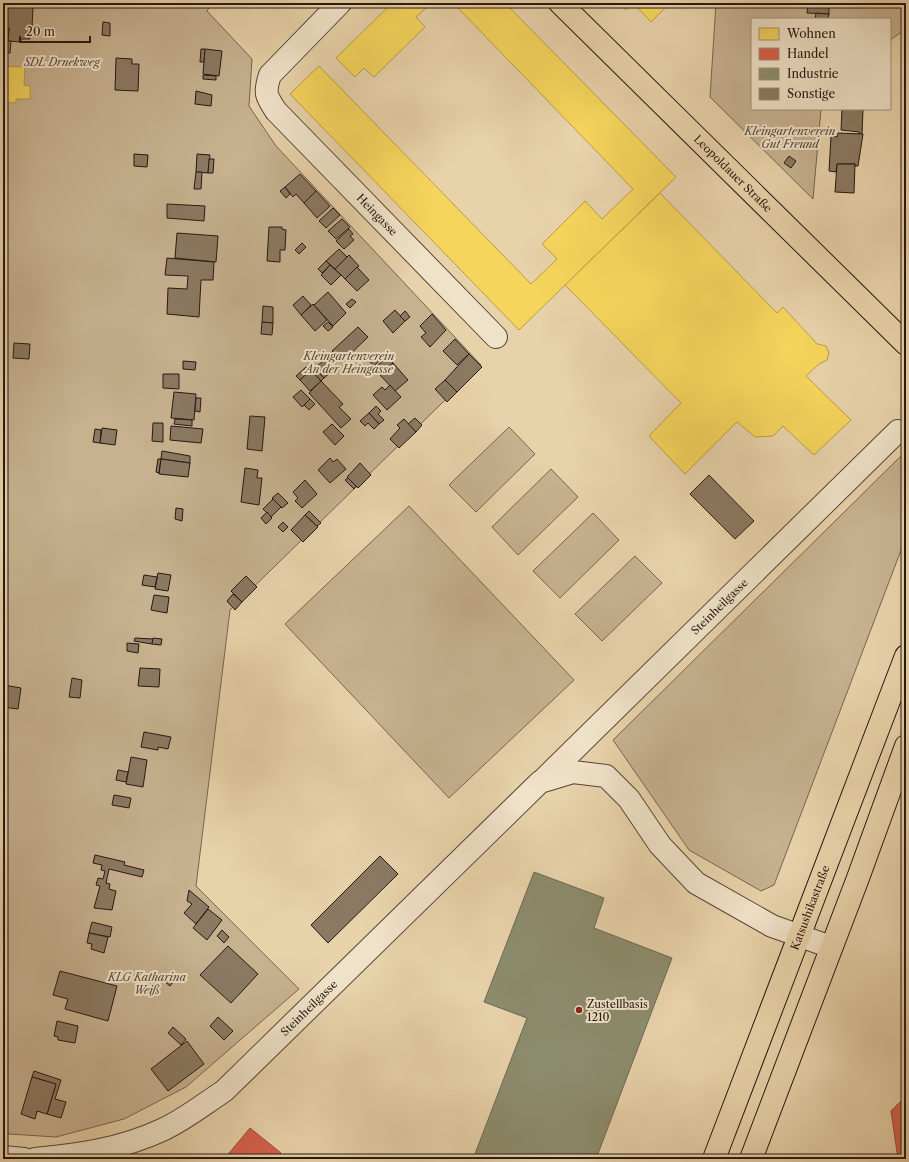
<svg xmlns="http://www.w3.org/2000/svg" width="909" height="1162" viewBox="0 0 909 1162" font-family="'Libre Caslon Text',serif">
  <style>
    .green { fill: #c7b290; stroke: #766552 }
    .homes { fill: #f6d55c; stroke: #b89c46 }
    .shops { fill: #d6604d; stroke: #a14a3c }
    .industry { fill: #8c8c6e; stroke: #6d6953 }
    .building { fill: #8b7962; stroke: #261813 }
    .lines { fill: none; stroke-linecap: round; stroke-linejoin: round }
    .minor-casing { stroke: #564639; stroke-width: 24 }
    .major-casing { stroke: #261813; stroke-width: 24 }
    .minor { stroke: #f0e2c8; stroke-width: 22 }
    .major { stroke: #e8d2aa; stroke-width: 22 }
    .poi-dot { fill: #8f2418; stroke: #f0e2c8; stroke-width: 1.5 }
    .labels { text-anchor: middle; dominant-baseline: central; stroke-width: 4; stroke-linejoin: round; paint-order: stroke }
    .park-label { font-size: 11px; font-style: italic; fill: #564638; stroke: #f0e2c8 }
    .street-label { font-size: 11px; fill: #261813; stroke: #f0e2c8 }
    .poi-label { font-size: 11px; fill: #261813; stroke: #f0e2c8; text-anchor: start }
  </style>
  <rect width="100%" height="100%" fill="#e8d2aa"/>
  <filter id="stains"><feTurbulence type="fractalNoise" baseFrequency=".005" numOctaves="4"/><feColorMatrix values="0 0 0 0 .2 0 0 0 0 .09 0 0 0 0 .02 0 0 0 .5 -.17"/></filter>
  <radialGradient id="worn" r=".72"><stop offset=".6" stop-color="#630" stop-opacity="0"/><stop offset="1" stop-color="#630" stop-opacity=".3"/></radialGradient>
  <!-- green -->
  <g class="green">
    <path d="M3,3H212L207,11L252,59L249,106L276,146L481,365L230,610L196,886L299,989L186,1087L124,1119L56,1137L9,1134L3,1132Z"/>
    <path d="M716,3H906V29L890,40V19H752V109H821L813,199L710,97Z"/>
    <path d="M509,427L535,454L476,512L449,485Z"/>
    <path d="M904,453L906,454V537L774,885L761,891L689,850L613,740Z"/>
    <path d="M551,469L578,497L518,555L492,527Z"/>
    <path d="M409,506L574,680L449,798L285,624Z"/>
    <path d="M593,513L619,540L560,598L533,571Z"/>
    <path d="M635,556L662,583L602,641L575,614Z"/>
  </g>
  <!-- homes -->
  <g class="homes">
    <path d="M3,3H35V7L3,6Z"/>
    <path d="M392,3H421L426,8L416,17L425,27L374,77L364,68L355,77L336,58Z"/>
    <path d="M453,3H505L676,177L519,330L290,94L319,66L531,284L557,259L542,244L585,201L602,219L633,189Z"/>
    <path d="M618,3H633L626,10Z"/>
    <path d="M633,3H662L666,7L651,22Z"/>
    <path d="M3,66L25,67L24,85L30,86V99H16V103L3,102Z"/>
    <path d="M660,193L777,313L783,307L817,344L826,346L829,353L827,360L819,364L806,376L851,420L814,455L783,426L773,436L755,437L737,422L685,474L649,436L681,403L565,285Z"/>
  </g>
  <!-- shops -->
  <g class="shops">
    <path d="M906,1096V1159H898L891,1111Z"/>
    <path d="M250,1128L281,1153L276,1159H224Z"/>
  </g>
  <!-- industry -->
  <path class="industry" d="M534,872L604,898L594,928L672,958L596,1159H473L527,1018L484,1002Z"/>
  <!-- building -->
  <g class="building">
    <path d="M808,3H829V14L807,13Z"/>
    <path d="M5,5L33,7L32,27H30V39H21V42L8,41L9,28L4,27Z"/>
    <path d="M816,13L829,14L828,19H815Z"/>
    <path d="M103,22L110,23V36L102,35Z"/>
    <path d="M3,27L9,28L8,41H11L10,53H3Z"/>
    <path d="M201,49H205L204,62H200Z"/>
    <path d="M205,49L222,51L219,76L203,74Z"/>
    <path d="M37,57L40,62L32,67L29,62Z"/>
    <path d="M116,58L132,59V64H139L138,91L115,90Z"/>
    <path d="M203,75L216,76V80L203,79Z"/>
    <path d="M196,91L212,95L211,106L195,104Z"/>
    <path d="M842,109H863L862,134H859V132L841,130Z"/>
    <path d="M838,133L863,134L858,166H855V164H837L836,172L829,171L831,136L837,137Z"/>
    <path d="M134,154L148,155L147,167L134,166Z"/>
    <path d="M197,154L210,155L208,173L196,172Z"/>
    <path d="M789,156L796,161L791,168L784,163Z"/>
    <path d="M209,159H214L213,173H208Z"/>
    <path d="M837,164H855L854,193L835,192Z"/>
    <path d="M196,172H202L201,189H194Z"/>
    <path d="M300,174L316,191L304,203L296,194L293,197L285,187Z"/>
    <path d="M285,187L290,194L286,198L280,191Z"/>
    <path d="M316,191L330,206L317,218L304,203Z"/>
    <path d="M167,204L205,206L204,221L167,218Z"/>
    <path d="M333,208L340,215L326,228L319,221Z"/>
    <path d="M342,219L350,227L336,239L328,231Z"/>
    <path d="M269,227H282V229L286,230L285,250H280V262L267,261Z"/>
    <path d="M349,229L353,234L350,236L354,240L344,249L336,241Z"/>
    <path d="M177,233L218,236L216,262L175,258Z"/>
    <path d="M302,243L306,247L299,254L295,250Z"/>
    <path d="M339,249L347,257L335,269L326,261Z"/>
    <path d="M349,255L359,266L345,279L335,269Z"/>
    <path d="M167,258L214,262L213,280H201L199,317L167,314L168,288L187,289L188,276L165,275Z"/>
    <path d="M326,261L330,265L322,273L318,269Z"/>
    <path d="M330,265L341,275L331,285L321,275Z"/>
    <path d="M357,267L369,280L357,291L345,279Z"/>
    <path d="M328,292L346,313L333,326L314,305Z"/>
    <path d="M303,296L311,305L301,315L293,305Z"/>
    <path d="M352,299L356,302L350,308L346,304Z"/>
    <path d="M313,304L327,320L315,331L301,315Z"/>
    <path d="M263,306L273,307V323L262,322Z"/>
    <path d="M395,310L405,321L393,333L383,321Z"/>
    <path d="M405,311L410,317L405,321L400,316Z"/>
    <path d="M432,314L446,330L430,347L421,337L426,333L420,326Z"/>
    <path d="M262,322L273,323L272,335L261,334Z"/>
    <path d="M328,322L333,327L328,331L323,326Z"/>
    <path d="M358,327L368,337L342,362L332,351Z"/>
    <path d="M455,339L469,354L457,365L443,351Z"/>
    <path d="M14,343L30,344L29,359L13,358Z"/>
    <path d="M469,354L482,367L457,392L445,380Z"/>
    <path d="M375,357L379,361L374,366L370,362Z"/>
    <path d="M387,357L393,363L380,375L374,369Z"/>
    <path d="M325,359L335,369L324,378L315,368Z"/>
    <path d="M183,361L196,362L195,370L183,369Z"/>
    <path d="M393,363L408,380L395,391L380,375Z"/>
    <path d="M306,367L310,371L300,380L296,376Z"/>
    <path d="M311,370L321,381L310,391L300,380Z"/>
    <path d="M316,370L324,378L321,381L314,373Z"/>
    <path d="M163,374H179V389L163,388Z"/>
    <path d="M445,380L457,392L447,402L435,389Z"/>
    <path d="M321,381L343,404L339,407L351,419L341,428L309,393Z"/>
    <path d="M390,385L401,397L387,410L373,395L382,387L385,390Z"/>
    <path d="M301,390L310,399L302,407L293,397Z"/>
    <path d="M174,392L196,394L194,420L171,418Z"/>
    <path d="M196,398H201L200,412L195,411Z"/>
    <path d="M310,399L315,404L309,410L304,405Z"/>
    <path d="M376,406L381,411L378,414L384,420L379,424L369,413Z"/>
    <path d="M369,413L379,424L374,429L368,423L365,426L360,421Z"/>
    <path d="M250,416L265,417L262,451L247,449Z"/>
    <path d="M415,418L422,425L416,432L408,424Z"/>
    <path d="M175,419L192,420V426L174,424Z"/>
    <path d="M404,419L416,432L399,448L390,439L400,428L397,425Z"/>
    <path d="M153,423H163V442L152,441Z"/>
    <path d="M332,424L344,436L335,445L323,432Z"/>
    <path d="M171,426L203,429L201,443L170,440Z"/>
    <path d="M102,428L117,430L115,445L100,443Z"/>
    <path d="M95,429L101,430L100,443L93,442Z"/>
    <path d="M162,451L190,456V463L161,459Z"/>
    <path d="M330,458L333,462L337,459L346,469L330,483L318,470Z"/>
    <path d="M158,459H161L159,473L156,472Z"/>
    <path d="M161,459L190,463L188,477L159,474Z"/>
    <path d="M360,463L371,475L358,488L347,477Z"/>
    <path d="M245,468L258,470L257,478H262L259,505L241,502Z"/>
    <path d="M709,475L754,521L735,539L690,494Z"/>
    <path d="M348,478L356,486L354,489L345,480Z"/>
    <path d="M305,480L317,494L302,508L295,501L298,498L293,492Z"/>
    <path d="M278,493L288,503L282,508L272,498Z"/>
    <path d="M273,499L281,507L271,517L263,509Z"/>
    <path d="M176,508L183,509L182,521L175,519Z"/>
    <path d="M309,511L321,523L317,526L305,515Z"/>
    <path d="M267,512L272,518L266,524L261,518Z"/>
    <path d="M305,515L318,527L303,542L291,530Z"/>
    <path d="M283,522L288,527L283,532L278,527Z"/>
    <path d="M158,573L171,575L168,591L155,589Z"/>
    <path d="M144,575L157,577L155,587L142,585Z"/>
    <path d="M246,576L257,587L242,602L231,591Z"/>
    <path d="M233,594L242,602L235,610L227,601Z"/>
    <path d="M154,595L169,597L167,613L151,610Z"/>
    <path d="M135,638L153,639L152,644L134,641Z"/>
    <path d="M153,638L162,639L161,645L152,644Z"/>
    <path d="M127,643L139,644L138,653L127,651Z"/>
    <path d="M140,668L160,669L159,687L138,686Z"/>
    <path d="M72,678L82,680L80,698L69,697Z"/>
    <path d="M4,685L21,688L18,709L3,707Z"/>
    <path d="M144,732L171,737L168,749L158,747V750L141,747Z"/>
    <path d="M131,757L147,760L143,787L126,784Z"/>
    <path d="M118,770L128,772L126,782L116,780Z"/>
    <path d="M114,795L131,798L129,808L112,805Z"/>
    <path d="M95,855L125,862L124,865L144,870L142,877L109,869L106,883L110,884L109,889L116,891L112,910L94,908L100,886L96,885L98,878L103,879L105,871L101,870L102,865L93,863Z"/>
    <path d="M380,856L398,874L328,943L311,925Z"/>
    <path d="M189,890L209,907L196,924L184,913L192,904L187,901Z"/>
    <path d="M208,909L222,920L207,940L193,928Z"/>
    <path d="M92,922L112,927L110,937L89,933Z"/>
    <path d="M222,930L229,937L224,943L217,936Z"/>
    <path d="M89,933L108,937L104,953L91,949L92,944L87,943Z"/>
    <path d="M228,946L258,974L231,1003L200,975Z"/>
    <path d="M60,971L117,986L108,1021L65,1009L68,999L53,995Z"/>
    <path d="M169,977L174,981L170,986L165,982Z"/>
    <path d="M218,1017L233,1031L224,1040L210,1026Z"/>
    <path d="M57,1021L78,1026L75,1043L58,1040V1037L54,1036Z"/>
    <path d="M173,1027L186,1039L181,1045L168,1033Z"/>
    <path d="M187,1041L204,1064L168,1091L151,1069Z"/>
    <path d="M34,1071L61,1080L55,1099L66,1102L61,1118L47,1114L56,1084L32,1077Z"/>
    <path d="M32,1077L56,1084L47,1114L37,1111L35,1119L21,1114Z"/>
  </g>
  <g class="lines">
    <!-- minor casing -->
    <g class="minor-casing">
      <g id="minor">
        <path id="s1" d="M340,3L270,75C264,93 266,96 276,111L496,337"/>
        <path id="s2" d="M544,779L898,431"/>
        <path d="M3,1157L24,1159"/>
        <path id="s3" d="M35,1159C79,1155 121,1149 162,1130C184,1120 204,1104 224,1091L540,782L573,772L606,776L629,799L660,845L696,883L772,926L831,947"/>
      </g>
    </g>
    <!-- major casing -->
    <g class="major-casing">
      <g id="major">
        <path id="s4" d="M560,3L906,344"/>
        <path id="s5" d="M714,1159L906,656"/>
        <path d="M751,1159L858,878L906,746"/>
      </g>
    </g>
    <!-- minor -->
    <use href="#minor" class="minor"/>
    <!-- major -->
    <use href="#major" class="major"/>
  </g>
  <!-- markers -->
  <circle class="poi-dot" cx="579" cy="1010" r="4"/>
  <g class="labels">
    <!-- park labels -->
    <g class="park-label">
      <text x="62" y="62">SDL Drnekweg</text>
      <text x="790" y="131">Kleingartenverein<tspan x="790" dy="13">Gut Freund</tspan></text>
      <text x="349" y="356">Kleingartenverein<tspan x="349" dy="13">An der Heingasse</tspan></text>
      <text x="147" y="977">KLG Katharina<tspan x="147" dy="13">Weiß</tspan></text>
    </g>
    <!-- street labels -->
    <g class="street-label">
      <text stroke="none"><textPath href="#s4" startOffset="243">Leopoldauer Straße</textPath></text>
      <text stroke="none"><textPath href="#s1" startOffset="284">Heingasse</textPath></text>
      <text stroke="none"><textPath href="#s2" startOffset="246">Steinheilgasse</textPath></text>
      <text stroke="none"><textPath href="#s5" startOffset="269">Katsushikastraße</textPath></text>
      <text stroke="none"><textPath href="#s3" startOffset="323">Steinheilgasse</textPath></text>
    </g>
    <!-- poi labels -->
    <g class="poi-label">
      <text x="587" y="1004">Zustellbasis<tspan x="587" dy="13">1210</tspan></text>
    </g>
  </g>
  <!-- margin -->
  <rect width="909" height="1162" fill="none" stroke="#e8d2aa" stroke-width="16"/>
  <rect x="4" y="4" width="901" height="1154" fill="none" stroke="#261813" stroke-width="2"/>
  <rect x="8" y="8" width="893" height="1146" fill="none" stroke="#261813"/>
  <!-- legend -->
  <rect x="751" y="18" width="140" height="92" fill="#f0e2c8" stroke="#9f9180"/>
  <rect x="759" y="28" width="20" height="12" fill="#f6d55c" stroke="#9f9180"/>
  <text x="787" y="38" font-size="12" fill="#261813">Wohnen</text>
  <rect x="759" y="48" width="20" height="12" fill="#d6604d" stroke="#9f9180"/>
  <text x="787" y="58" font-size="12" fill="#261813">Handel</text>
  <rect x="759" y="68" width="20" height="12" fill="#8c8c6e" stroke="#9f9180"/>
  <text x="787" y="78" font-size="12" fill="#261813">Industrie</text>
  <rect x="759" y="88" width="20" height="12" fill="#8b7962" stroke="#9f9180"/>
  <text x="787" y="98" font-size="12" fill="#261813">Sonstige</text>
  <!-- scale -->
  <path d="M20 36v6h70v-6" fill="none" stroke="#261813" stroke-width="2"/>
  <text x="26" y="36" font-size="12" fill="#261813" stroke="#f0e2c8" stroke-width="3" paint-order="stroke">20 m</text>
  <rect width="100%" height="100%" filter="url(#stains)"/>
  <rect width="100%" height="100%" fill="url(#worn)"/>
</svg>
